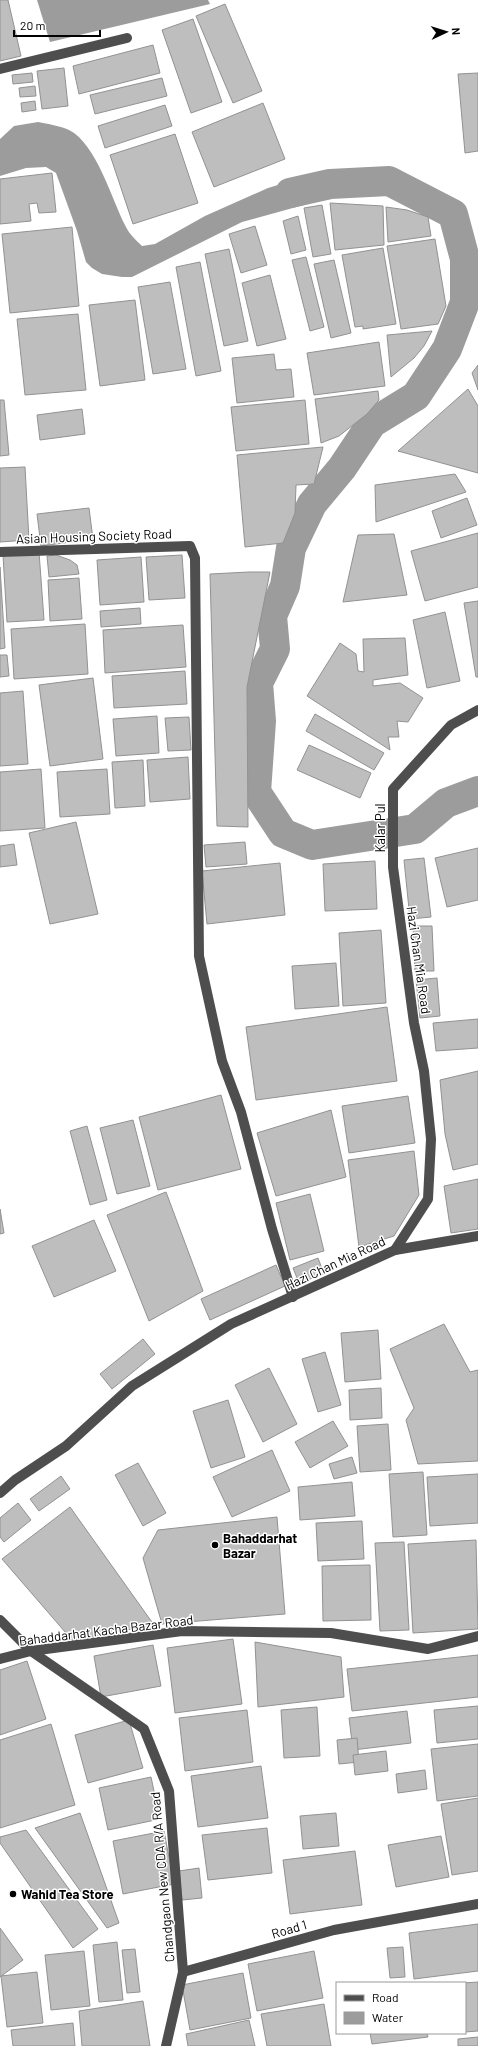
<svg xmlns="http://www.w3.org/2000/svg" width="478" height="2046" viewBox="0 0 478 2046" font-family="Barlow,sans-serif">
  <style>
    .water { fill: #9c9c9c }
    .lines { fill: none; stroke-linecap: round; stroke-linejoin: round }
    .canal { stroke: #9c9c9c; stroke-width: 30 }
    .building { fill: #bebebe; stroke: #929292 }
    .minor { stroke: #4e4e4e; stroke-width: 10 }
    .poi-dot { fill: #000; stroke: #fff; stroke-width: 1.5 }
    .labels { text-anchor: middle; dominant-baseline: central; stroke-width: 3; stroke-linejoin: round; paint-order: stroke }
    .street-label { font-size: 13px; fill: #000; stroke: #fff }
    .poi-label { font-size: 13px; font-weight: bold; fill: #000; stroke: #fff; text-anchor: start }
  </style>
  <rect width="100%" height="100%" fill="#fff"/>
  <!-- water -->
  <g class="water">
    <path d="M37,0H208L210,4L50,42Z"/>
    <path d="M38,122C48,124 60,126 69,130C97,144 112,201 126,227C129,234 137,241 142,246L155,244L205,216L268,188L331,169L329,198L242,222L132,277H122L102,274L92,268L86,262L77,231L56,173L46,167L26,168L0,176V139L14,126Z"/>
  </g>
  <g class="lines">
    <!-- canal -->
    <path class="canal" d="M290,193L330,184L389,181L453,214L465,259V302L447,349L416,396L372,423L342,468L312,504L291,548L285,586L272,616L275,649L258,683L261,721L256,792L283,833L312,845L415,829L446,803L478,791"/>
  </g>
  <!-- building -->
  <g class="building">
    <path d="M0,0H8L21,56L0,61Z"/>
    <path d="M225,4L262,91L233,103L196,16Z"/>
    <path d="M193,19L222,102L191,113L162,30Z"/>
    <path d="M153,45L160,73L79,94L73,66Z"/>
    <path d="M64,68L68,106L42,109L37,71Z"/>
    <path d="M32,73L33,82L13,84L12,75Z"/>
    <path d="M478,73V151L465,153L458,74Z"/>
    <path d="M162,78L167,96L95,114L90,95Z"/>
    <path d="M35,86L36,96L20,97L19,88Z"/>
    <path d="M35,101L36,110L22,112L21,103Z"/>
    <path d="M263,103L285,159L214,187L192,132Z"/>
    <path d="M165,105L172,126L105,148L98,126Z"/>
    <path d="M175,134L198,203L133,224L110,155Z"/>
    <path d="M52,173L56,212L39,213L37,203L29,204L31,221L0,224V179Z"/>
    <path d="M330,203L383,206L384,245L335,250Z"/>
    <path d="M322,205L331,254L313,257L304,208Z"/>
    <path d="M386,207L407,210L428,217L431,236L388,242Z"/>
    <path d="M298,216L306,250L291,254L283,221Z"/>
    <path d="M255,226L267,265L241,273L229,234Z"/>
    <path d="M72,227L79,306L10,313L2,234Z"/>
    <path d="M435,239L446,306L438,324L401,329L387,246Z"/>
    <path d="M383,248L396,324L363,329V326L355,327L342,255Z"/>
    <path d="M229,249L248,341L224,346L205,254Z"/>
    <path d="M306,257L324,327L310,331L292,260Z"/>
    <path d="M334,260L351,333L331,338L314,264Z"/>
    <path d="M200,262L221,371L196,376L176,267Z"/>
    <path d="M270,275L286,339L257,346L242,283Z"/>
    <path d="M170,282L186,369L153,374L138,287Z"/>
    <path d="M135,300L145,380L100,386L89,305Z"/>
    <path d="M78,314L86,390L25,395L17,319Z"/>
    <path d="M432,331L424,346L414,358L391,377L387,335Z"/>
    <path d="M379,342L385,386L314,395L307,353Z"/>
    <path d="M274,354L276,370L291,369L294,397L237,403L232,358Z"/>
    <path d="M478,365V390L472,373Z"/>
    <path d="M468,389L478,406V473L398,451Z"/>
    <path d="M378,391L379,400L367,414L339,436L321,443L315,399Z"/>
    <path d="M0,400H4L9,455L0,456Z"/>
    <path d="M305,400L309,444L236,451L231,407Z"/>
    <path d="M82,409L85,434L40,440L37,415Z"/>
    <path d="M323,447L314,484L296,485L295,513L283,543L245,547L237,455Z"/>
    <path d="M25,467L29,540L0,542V468Z"/>
    <path d="M455,474L466,492L376,522L375,485Z"/>
    <path d="M467,498L477,525L441,538L432,511Z"/>
    <path d="M89,508L93,539L41,546L37,514Z"/>
    <path d="M478,533V587L425,601L411,551Z"/>
    <path d="M394,534L407,595L343,602L358,535Z"/>
    <path d="M39,552L44,620L7,622L3,555Z"/>
    <path d="M56,555L70,560L77,565L79,574L49,577L47,556Z"/>
    <path d="M182,555L185,598L149,600L146,557Z"/>
    <path d="M141,557L144,602L100,605L97,560Z"/>
    <path d="M0,567L5,648L0,649Z"/>
    <path d="M249,572H270L247,687L248,827L217,826L210,574Z"/>
    <path d="M79,578L82,619L50,621L48,580Z"/>
    <path d="M478,601V677H476L464,603Z"/>
    <path d="M140,608L141,624L101,627L100,611Z"/>
    <path d="M445,612L460,681L427,688L413,620Z"/>
    <path d="M85,624L88,674L14,679L11,629Z"/>
    <path d="M183,625L186,667L105,673L103,630Z"/>
    <path d="M405,638L408,675L373,680V686L400,683L423,698L408,722L397,721L399,737H388L390,750L307,696L340,643L356,654L358,671L364,672L363,639Z"/>
    <path d="M0,655H7L9,676L0,677Z"/>
    <path d="M185,671L187,704L114,708L112,676Z"/>
    <path d="M93,678L103,759L50,766L39,685Z"/>
    <path d="M23,691L28,764L0,766V693Z"/>
    <path d="M315,714L384,753L374,770L306,731Z"/>
    <path d="M157,716L159,753L116,756L113,719Z"/>
    <path d="M189,717L191,750L168,751L165,718Z"/>
    <path d="M309,745L371,773L360,798L297,770Z"/>
    <path d="M188,757L190,799L150,802L147,760Z"/>
    <path d="M143,760L145,806L115,808L112,762Z"/>
    <path d="M41,769L45,828L0,831V772Z"/>
    <path d="M107,769L110,814L60,817L57,772Z"/>
    <path d="M76,822L98,914L50,924L29,833Z"/>
    <path d="M245,842L247,864L206,867L204,845Z"/>
    <path d="M14,844L17,865L0,867V846Z"/>
    <path d="M478,848V900L447,907L435,858Z"/>
    <path d="M424,858L431,917L410,919L404,860Z"/>
    <path d="M375,861L377,909L325,911L323,864Z"/>
    <path d="M280,863L285,915L207,924L202,871Z"/>
    <path d="M413,926H432L434,971H415Z"/>
    <path d="M381,930L386,1003L343,1006L339,933Z"/>
    <path d="M336,963L339,1006L295,1009L292,966Z"/>
    <path d="M437,978L440,1016L420,1018L416,980Z"/>
    <path d="M387,1007L397,1081L256,1100L246,1027Z"/>
    <path d="M478,1019V1048L436,1051L433,1023Z"/>
    <path d="M478,1071V1164L453,1170L445,1134L440,1080Z"/>
    <path d="M221,1095L241,1169L158,1190L139,1117Z"/>
    <path d="M408,1096L415,1143L349,1153L342,1106Z"/>
    <path d="M331,1110L346,1177L276,1196L257,1133Z"/>
    <path d="M133,1120L150,1186L117,1194L100,1128Z"/>
    <path d="M87,1126L107,1200L90,1205L70,1131Z"/>
    <path d="M414,1151L419,1195L394,1236L359,1247L348,1160Z"/>
    <path d="M478,1179V1229L451,1233L444,1186Z"/>
    <path d="M166,1192L203,1291L149,1321L107,1215Z"/>
    <path d="M310,1194L324,1251L290,1260L276,1203Z"/>
    <path d="M0,1209L4,1233L0,1234Z"/>
    <path d="M94,1220L116,1271L54,1297L32,1246Z"/>
    <path d="M318,1258L324,1274L299,1283L293,1268Z"/>
    <path d="M276,1265L285,1286L210,1320L201,1299Z"/>
    <path d="M444,1324L470,1372L478,1370V1461L418,1464L406,1420L414,1408L390,1349Z"/>
    <path d="M378,1330L381,1379L345,1382L341,1333Z"/>
    <path d="M143,1339L155,1354L112,1389L100,1374Z"/>
    <path d="M325,1352L341,1405L318,1412L302,1359Z"/>
    <path d="M269,1368L297,1424L263,1442L235,1385Z"/>
    <path d="M381,1388L382,1418L350,1420L349,1390Z"/>
    <path d="M228,1400L245,1457L211,1468L193,1411Z"/>
    <path d="M333,1421L348,1446L310,1468L295,1442Z"/>
    <path d="M388,1424L391,1470L360,1472L357,1426Z"/>
    <path d="M272,1450L290,1491L232,1517L213,1477Z"/>
    <path d="M352,1457L357,1473L334,1479L329,1464Z"/>
    <path d="M138,1463L166,1513L143,1526L115,1475Z"/>
    <path d="M423,1472L427,1535L393,1537L389,1474Z"/>
    <path d="M478,1474V1523L430,1526L427,1477Z"/>
    <path d="M61,1476L70,1489L39,1511L30,1499Z"/>
    <path d="M352,1482L355,1516L300,1520L298,1487Z"/>
    <path d="M18,1503L31,1520L4,1542L0,1537V1518Z"/>
    <path d="M70,1507L154,1625L72,1640L2,1559Z"/>
    <path d="M277,1517L285,1614L162,1624L143,1558L158,1530Z"/>
    <path d="M362,1521L364,1559L318,1561L316,1523Z"/>
    <path d="M476,1540L478,1629L413,1633L408,1544Z"/>
    <path d="M404,1542L409,1630L380,1631L375,1543Z"/>
    <path d="M370,1565L371,1620L323,1621L322,1566Z"/>
    <path d="M233,1639L242,1704L175,1713L167,1648Z"/>
    <path d="M255,1642L341,1657L344,1697L258,1707Z"/>
    <path d="M153,1645L161,1686L101,1697L94,1656Z"/>
    <path d="M478,1655V1697L352,1711L347,1669Z"/>
    <path d="M27,1661L46,1719L0,1735V1670Z"/>
    <path d="M478,1706V1739L437,1743L434,1710Z"/>
    <path d="M317,1707L320,1756L284,1758L281,1710Z"/>
    <path d="M247,1710L253,1762L185,1771L179,1718Z"/>
    <path d="M407,1711L411,1743L353,1750L349,1718Z"/>
    <path d="M129,1720L143,1768L88,1783L75,1735Z"/>
    <path d="M51,1724L75,1805L0,1828V1740Z"/>
    <path d="M357,1738L359,1762L339,1764L337,1740Z"/>
    <path d="M478,1744V1796L437,1801L431,1749Z"/>
    <path d="M386,1751L388,1771L355,1775L353,1755Z"/>
    <path d="M261,1766L268,1818L198,1827L191,1776Z"/>
    <path d="M425,1770L427,1789L398,1793L396,1774Z"/>
    <path d="M151,1777L160,1819L108,1830L99,1788Z"/>
    <path d="M478,1798V1871L452,1875L441,1804Z"/>
    <path d="M80,1813L119,1923L107,1928L35,1828Z"/>
    <path d="M336,1813L339,1846L303,1849L300,1816Z"/>
    <path d="M267,1828L272,1873L208,1880L202,1835Z"/>
    <path d="M26,1830L98,1929L73,1948L0,1843V1837Z"/>
    <path d="M164,1831L174,1884L123,1894L113,1841Z"/>
    <path d="M441,1836L449,1877L396,1887L388,1845Z"/>
    <path d="M355,1851L362,1905L290,1914L283,1860Z"/>
    <path d="M199,1868L202,1898L182,1900L179,1871Z"/>
    <path d="M478,1924V1971L414,1979L409,1933Z"/>
    <path d="M0,1928L23,1960L0,1977Z"/>
    <path d="M117,1942L123,2000L99,2002L93,1945Z"/>
    <path d="M403,1947L405,1977L390,1978L387,1948Z"/>
    <path d="M135,1949L140,1992L127,1993L122,1950Z"/>
    <path d="M84,1951L90,2006L51,2010L45,1955Z"/>
    <path d="M314,1951L323,1998L257,2011L248,1964Z"/>
    <path d="M37,1972L43,2023L7,2027L1,1976Z"/>
    <path d="M243,1973L251,2018L190,2030L182,1985Z"/>
    <path d="M478,1982V2031L465,2032V1983H463Z"/>
    <path d="M143,2001L150,2046H82L79,2011Z"/>
    <path d="M324,2004L331,2046H267L261,2014Z"/>
    <path d="M249,2020L255,2046H188L186,2034Z"/>
    <path d="M73,2023L75,2046H13L11,2030Z"/>
    <path d="M370,2033H427L428,2037L372,2044Z"/>
    <path d="M478,2037V2046H458V2039Z"/>
  </g>
  <g class="lines">
    <!-- minor -->
    <g class="minor">
      <path d="M0,69L127,38"/>
      <path d="M0,552L190,546L195,558L199,956L222,1061L241,1112L272,1229L293,1297"/>
      <path d="M395,1250L478,1236"/>
      <path d="M0,1493L15,1480L66,1446L132,1386L231,1324L395,1250L428,1199L431,1139L424,1071L414,1023L393,867V789L451,725L478,710"/>
      <path d="M0,1620L31,1651L144,1729L169,1791L183,1972"/>
      <path d="M0,1659L31,1651L182,1631L331,1633L428,1649L478,1636"/>
      <path d="M166,2046L183,1972L334,1930L478,1904"/>
    </g>
  </g>
  <!-- markers -->
  <g class="poi-dot">
    <circle cx="215" cy="1545" r="4"/>
    <circle cx="13" cy="1894" r="4"/>
  </g>
  <g class="labels">
    <!-- street labels -->
    <g class="street-label">
      <text transform="translate(94 536) rotate(-2)">Asian Housing Society Road</text>
      <text transform="translate(380 828) rotate(-90)">Kalar Pul</text>
      <text transform="translate(419 960) rotate(82)">Hazi Chan Mia Road</text>
      <text transform="translate(335 1263) rotate(-25)">Hazi Chan Mia Road</text>
      <text transform="translate(106 1630) rotate(-7)">Bahaddarhat Kacha Bazar Road</text>
      <text transform="translate(162 1877) rotate(-95)">Chandgaon New CDA R/A Road</text>
      <text transform="translate(289 1929) rotate(-16)">Road 1</text>
    </g>
    <!-- poi labels -->
    <g class="poi-label">
      <text x="223" y="1538">Bahaddarhat<tspan x="223" dy="15">Bazar</tspan></text>
      <text x="21" y="1894">Wahid Tea Store</text>
    </g>
  </g>
  <!-- legend -->
  <rect x="336" y="1982" width="130" height="52" fill="#ffffff" stroke="#999999"/>
  <rect x="344" y="1995" width="20" height="6" fill="#4e4e4e" stroke="#999999"/>
  <text x="372" y="2002" font-size="12" fill="#000000">Road</text>
  <rect x="344" y="2012" width="20" height="12" fill="#9c9c9c" stroke="#999999"/>
  <text x="372" y="2022" font-size="12" fill="#000000">Water</text>
  <!-- north arrow -->
  <g transform="translate(446 32) rotate(86)" stroke="#ffffff" stroke-width="3" paint-order="stroke">
  <path d="M0-3L7 15L0 10L-7 15Z" fill="#000000"/>
  <text y="-6" font-size="11" font-weight="bold" text-anchor="middle" fill="#000000">N</text>
  </g>
  <!-- scale -->
  <path d="M14 30v6h86v-6" fill="none" stroke="#000000" stroke-width="2"/>
  <text x="20" y="30" font-size="12" fill="#000000" stroke="#ffffff" stroke-width="3" paint-order="stroke">20 m</text>
</svg>
